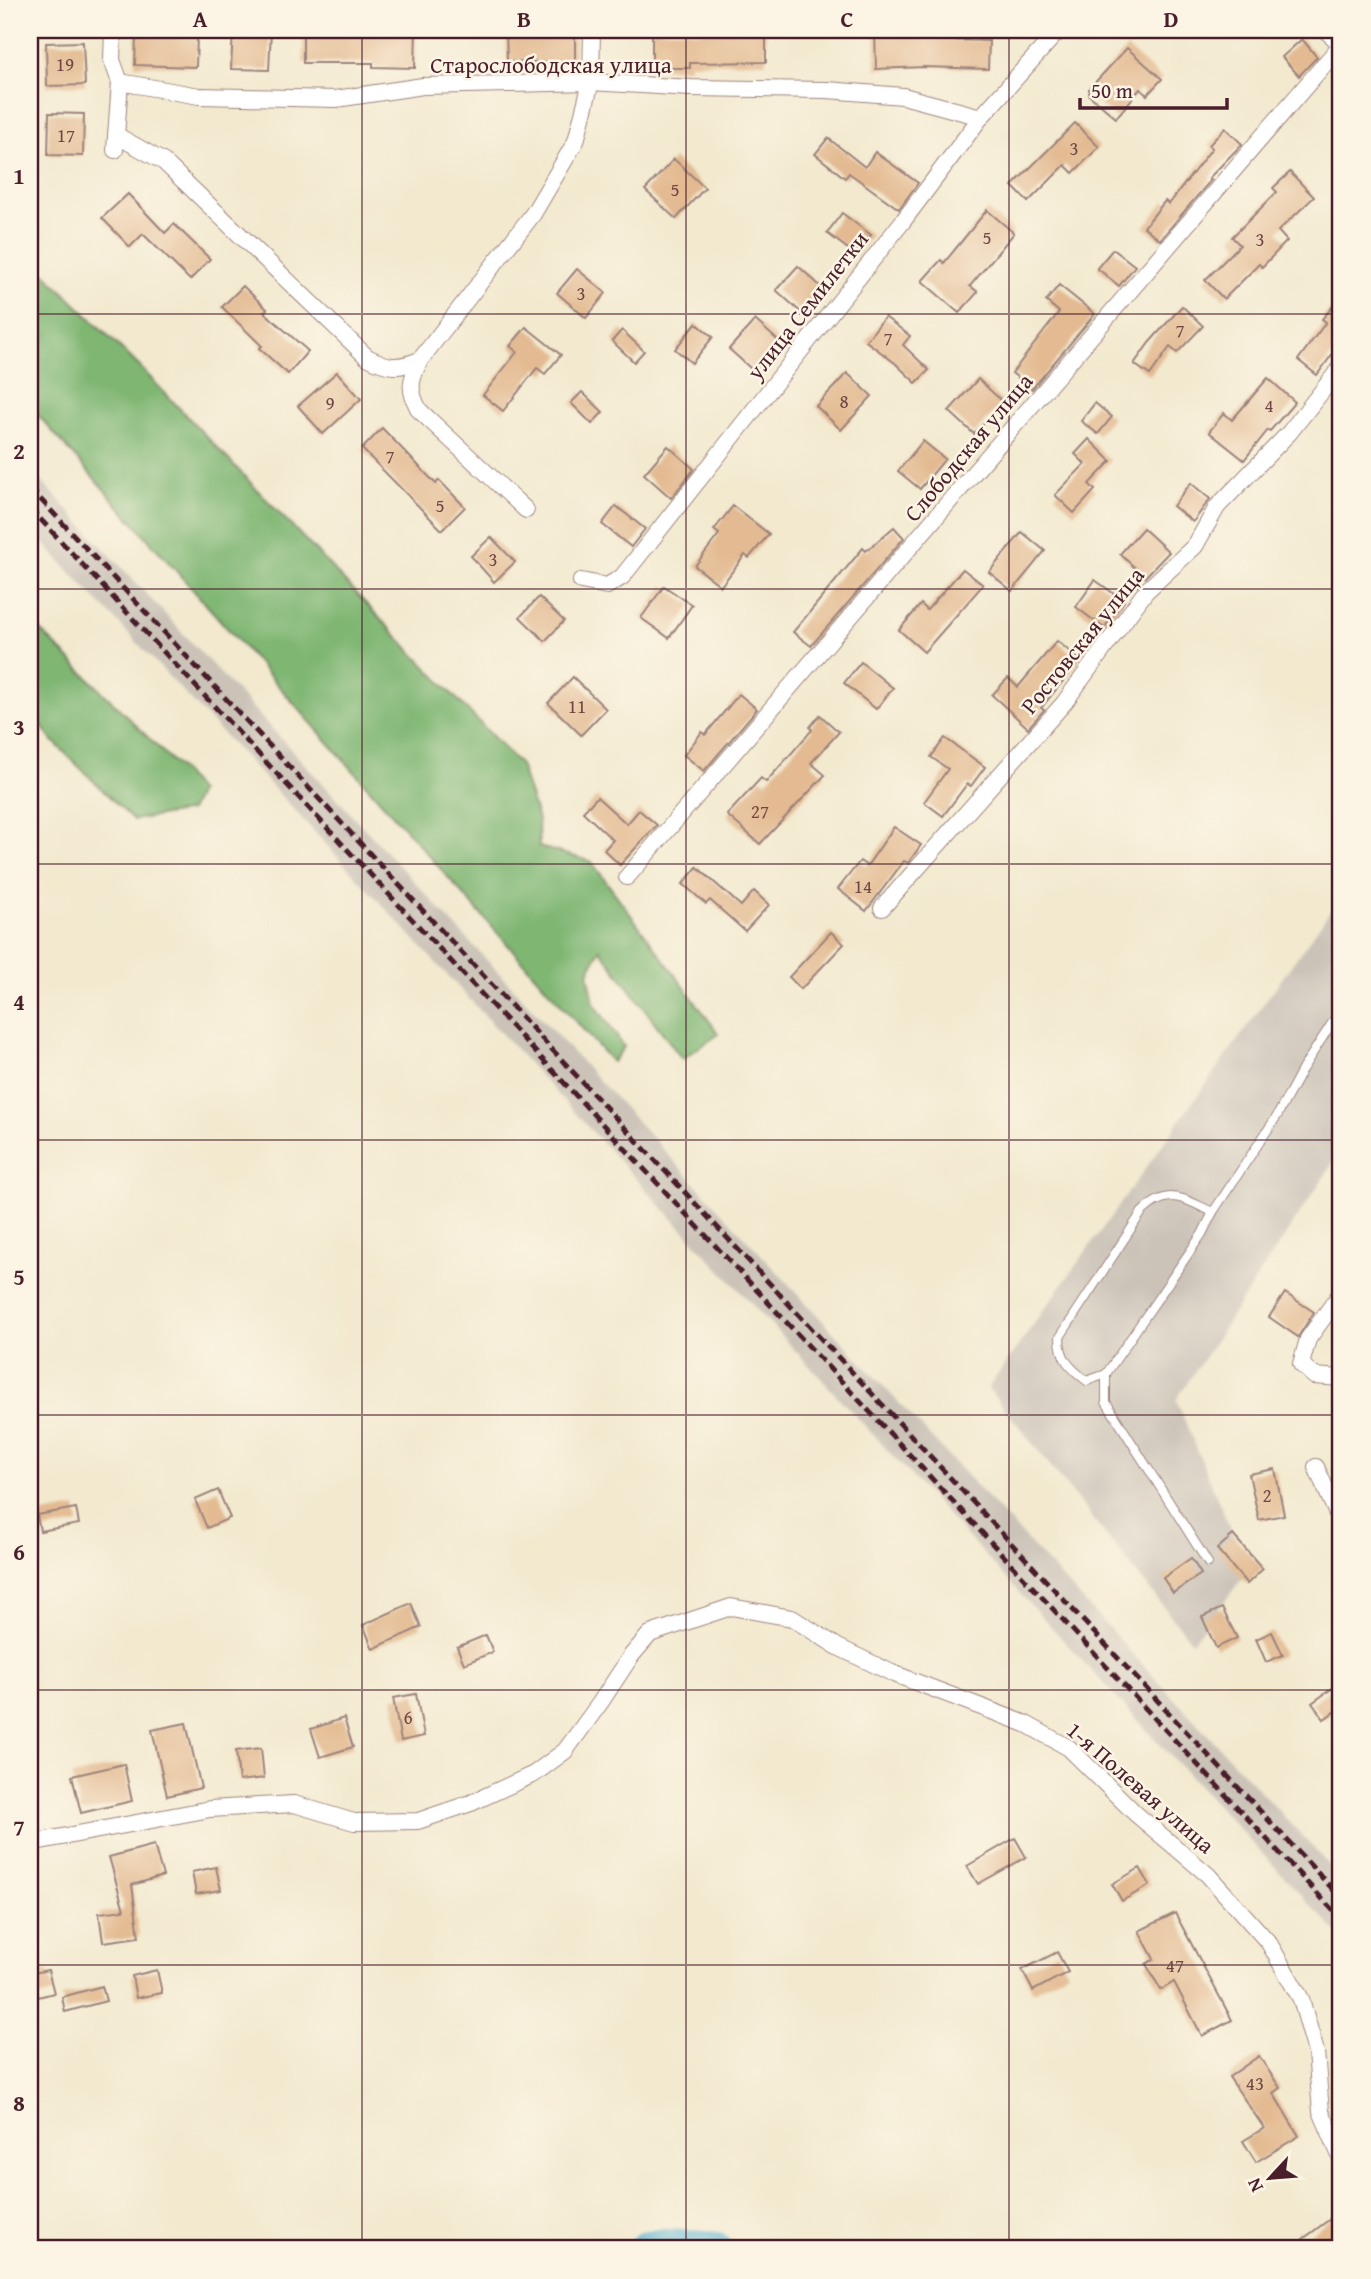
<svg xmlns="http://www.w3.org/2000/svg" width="1371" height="2279" viewBox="0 0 1371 2279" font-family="'Gentium Book Plus',serif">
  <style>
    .industrial { fill: #cbc3b8 }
    .forest { fill: #7eb672; stroke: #646a4e; stroke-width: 2 }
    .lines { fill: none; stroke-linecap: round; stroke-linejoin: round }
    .river { stroke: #50aece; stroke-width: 35 }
    .building { fill: #e3ba91 }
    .lane-casing { stroke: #9e847d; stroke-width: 10 }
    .street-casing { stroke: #9e847d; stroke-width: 18 }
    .lane { stroke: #fff; stroke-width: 8 }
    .street { stroke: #fff; stroke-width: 16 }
    .rail { stroke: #4a1f2b; stroke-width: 5; stroke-dasharray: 10 5; stroke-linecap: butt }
    .grid { fill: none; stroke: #4a1f2b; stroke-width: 2; stroke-opacity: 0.55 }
    .labels { text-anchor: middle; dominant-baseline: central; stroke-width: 5; stroke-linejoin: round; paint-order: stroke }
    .number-label { font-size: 19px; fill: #704644 }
    .street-label { font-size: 23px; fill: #4a1f2b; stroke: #fcf5e5 }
    .neatline { fill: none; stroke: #4a1f2b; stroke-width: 2.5 }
    .grid-label { font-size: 23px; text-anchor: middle; font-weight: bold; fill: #4a1f2b }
  </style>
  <rect width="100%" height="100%" fill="#fcf5e5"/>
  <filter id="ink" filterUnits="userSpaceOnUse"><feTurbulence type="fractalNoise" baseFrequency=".0143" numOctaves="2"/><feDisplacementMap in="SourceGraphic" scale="14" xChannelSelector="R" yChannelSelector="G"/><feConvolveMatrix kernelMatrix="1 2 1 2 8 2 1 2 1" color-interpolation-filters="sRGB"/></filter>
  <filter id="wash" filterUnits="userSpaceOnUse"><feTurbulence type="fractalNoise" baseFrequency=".00686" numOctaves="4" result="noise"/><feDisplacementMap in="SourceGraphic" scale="28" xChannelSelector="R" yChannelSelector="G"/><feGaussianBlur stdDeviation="1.57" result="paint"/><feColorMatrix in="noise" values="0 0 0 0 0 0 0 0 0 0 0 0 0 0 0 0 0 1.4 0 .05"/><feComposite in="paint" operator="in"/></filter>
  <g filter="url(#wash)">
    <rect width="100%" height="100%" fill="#f2e9cf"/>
    <!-- industrial -->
    <g class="industrial">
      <path d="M30,469L1341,1878V1937L1206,1794L271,785L30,529Z"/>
      <path d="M1341,896V1151L1176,1400L1248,1571L1192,1642L988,1388Z"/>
    </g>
    <!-- forest -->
    <g class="forest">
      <path d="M30,259L140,367L520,765L538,820L539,847L591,861L719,1034L682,1059L600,949L588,973L594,1003L624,1047L612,1062L30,406Z"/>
      <path d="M30,620L185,774L199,792L190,811L133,820L49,737L30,708Z"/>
    </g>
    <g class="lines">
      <!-- river -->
      <path class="river" d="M645,2249L662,2246L714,2249"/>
    </g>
    <g id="blocks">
      <!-- building -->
      <g class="building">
        <path d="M233,30H271L269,70L231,69Z"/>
        <path d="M375,30H416L415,68L373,67V63H303V33H374Z"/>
        <path d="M506,30H575V62H507Z"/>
        <path d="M652,30H690V32L766,30V62L690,63V68H652Z"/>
        <path d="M875,30H923V39L989,41L988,69L924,67L876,69Z"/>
        <path d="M136,34L197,36L196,67L135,65Z"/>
        <path d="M1302,39L1317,57L1299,76L1282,57Z"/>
        <path d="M83,42L85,85L47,86L46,43Z"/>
        <path d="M1127,48L1162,79L1147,95L1140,89L1116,118L1089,95V89Z"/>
        <path d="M49,113L84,114L83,156L48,155Z"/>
        <path d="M1075,123L1099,147L1073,173L1065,165L1028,202L1012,186Z"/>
        <path d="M1225,128L1242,144L1209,178L1211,180L1160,240L1144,227L1165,201L1169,204L1212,148L1209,145Z"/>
        <path d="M828,138L865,167L875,152L918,183L899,209L849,173L845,178L815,154Z"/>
        <path d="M674,159L705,188L676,219L645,190Z"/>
        <path d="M1290,172L1314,197L1278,231L1287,241L1262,267L1259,264L1224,299L1205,280L1240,245L1232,237L1277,192L1273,188Z"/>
        <path d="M128,194L165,233L174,224L210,259L190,280L143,234L130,247L102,218Z"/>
        <path d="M987,210L1014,233L970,286L978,292L959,313L922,281L941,260L944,263Z"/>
        <path d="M842,213L871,235L856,255L827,233Z"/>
        <path d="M1113,249L1135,266L1119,286L1097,268Z"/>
        <path d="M798,266L827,292L805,316L776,290Z"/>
        <path d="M577,269L606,293L586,318L557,293Z"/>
        <path d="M1059,285L1095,314L1032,389L1012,373L1059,312L1046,301Z"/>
        <path d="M243,286L267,309L264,312L308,351L288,374L259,348L262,346L222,307Z"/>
        <path d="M1341,297V342L1317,375L1298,360L1326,322L1322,319Z"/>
        <path d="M1182,306L1203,326L1177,353L1170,347L1150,375L1134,364L1149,343Z"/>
        <path d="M885,317L910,336L903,345L929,370L916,383L895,363L866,341Z"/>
        <path d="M755,320L784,346L758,375L729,349Z"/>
        <path d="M696,323L713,337L692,363L675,349Z"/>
        <path d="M526,327L561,355L545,374L537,368L503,411L483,395L517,352L510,346Z"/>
        <path d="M622,330L644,351L634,362L612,341Z"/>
        <path d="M337,372L361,399L323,434L298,406Z"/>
        <path d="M847,373L872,396L841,430L816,406Z"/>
        <path d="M1268,378L1295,402L1270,431L1268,430L1244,460L1209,432L1224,413L1232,420Z"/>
        <path d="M978,379L1003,402L974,434L949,411Z"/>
        <path d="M582,392L603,412L592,424L571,403Z"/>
        <path d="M1095,403L1112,417L1098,434L1081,421Z"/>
        <path d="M382,428L436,484L439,480L465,507L442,530L362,449Z"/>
        <path d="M1089,439L1111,461L1089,484L1095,490L1074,513L1055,495L1085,464L1075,454Z"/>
        <path d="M923,441L945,459L920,489L898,471Z"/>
        <path d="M668,446L694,469L671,498L644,474Z"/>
        <path d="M1191,483L1210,499L1193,522L1173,506Z"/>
        <path d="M616,506L645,529L631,547L602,524Z"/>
        <path d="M733,506L769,534L749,558L745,555L721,586L695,566L719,534L714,530Z"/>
        <path d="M894,527L904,538L811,646L793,632L863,548L866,551Z"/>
        <path d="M1143,528L1169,552L1145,577L1120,554Z"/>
        <path d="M1022,532L1045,551L1012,591L989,572Z"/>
        <path d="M491,537L515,562L494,582L471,556Z"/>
        <path d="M963,569L983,585L924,652L899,630L921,604L927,610Z"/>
        <path d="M1095,580L1124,601L1104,628L1076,607Z"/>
        <path d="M664,586L692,605L669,638L641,618Z"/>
        <path d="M539,597L564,621L545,641L520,617Z"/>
        <path d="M1057,641L1080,660L1041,708L1044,710L1028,728L992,695L1008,678L1018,687Z"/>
        <path d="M861,662L893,688L876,709L844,683Z"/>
        <path d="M573,677L606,709L581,735L548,703Z"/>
        <path d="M739,694L757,709L704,771L684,755L702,732L705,735Z"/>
        <path d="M820,715L839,732L811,763L825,775L760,844L727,815L761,778L766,782L812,730L810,727Z"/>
        <path d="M945,738L985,767L971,786L967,784L943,816L924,802L948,769L931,757Z"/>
        <path d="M597,797L627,824L639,810L657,825L620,865L604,850L613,840L583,812Z"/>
        <path d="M894,827L921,845L908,863L904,861L866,911L838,889L860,861L867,866Z"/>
        <path d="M697,867L741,906L754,891L769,905L745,931L710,900L706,904L683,884Z"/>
        <path d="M831,932L844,944L801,989L789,977Z"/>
        <path d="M1285,1293L1314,1312L1298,1337L1269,1317Z"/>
        <path d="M1275,1469L1284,1515L1259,1520L1249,1474Z"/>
        <path d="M218,1490L230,1518L207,1528L195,1500Z"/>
        <path d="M76,1508L79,1524L40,1531L37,1515Z"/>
        <path d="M1233,1535L1263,1569L1247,1584L1217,1549Z"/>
        <path d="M1191,1558L1201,1574L1173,1593L1163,1578Z"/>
        <path d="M411,1603L421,1627L373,1649L363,1625Z"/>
        <path d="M1222,1608L1237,1638L1216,1648L1202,1617Z"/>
        <path d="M1272,1632L1283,1655L1266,1662L1256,1639Z"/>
        <path d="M486,1635L493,1652L464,1664L457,1647Z"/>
        <path d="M1341,1682V1707L1324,1719L1312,1703Z"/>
        <path d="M416,1694L424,1736L401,1741L393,1698Z"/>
        <path d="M344,1718L353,1747L320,1757L311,1729Z"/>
        <path d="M186,1723L201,1788L167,1796L152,1730Z"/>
        <path d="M261,1748L264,1778L239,1781L236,1751Z"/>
        <path d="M124,1764L132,1801L81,1813L72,1776Z"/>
        <path d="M1015,1838L1026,1857L978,1884L967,1866Z"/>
        <path d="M154,1845L163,1876L132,1885L139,1937L103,1942L99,1913L124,1910L109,1857Z"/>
        <path d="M216,1867L221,1890L196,1894L192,1872Z"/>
        <path d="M1140,1868L1150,1885L1122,1901L1112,1884Z"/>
        <path d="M1175,1913L1232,2020L1202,2036L1174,1982L1161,1990L1146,1964L1154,1959L1139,1931Z"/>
        <path d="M1057,1952L1068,1972L1033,1991L1022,1970Z"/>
        <path d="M48,1970L54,1993L38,1997L33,1973Z"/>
        <path d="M157,1970L162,1993L136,1998L132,1976Z"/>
        <path d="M102,1986L106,2001L65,2012L62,1997Z"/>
        <path d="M1259,2056L1280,2088L1273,2093L1299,2136L1256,2162L1243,2141L1264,2128L1229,2077Z"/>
        <path d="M1341,2211V2249H1310L1303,2239Z"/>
      </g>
    </g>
  </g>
  <g filter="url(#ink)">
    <use href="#blocks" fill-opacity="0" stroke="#9e847d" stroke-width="2"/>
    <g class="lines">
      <!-- lane casing -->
      <g class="lane-casing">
        <g id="lane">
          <path d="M1106,1374L1087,1381C1070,1368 1060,1359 1060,1337L1142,1212C1170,1186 1182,1199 1213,1212"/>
          <path d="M1208,1563L1106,1402V1374L1202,1234L1213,1212L1277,1116L1303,1068L1341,1009"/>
        </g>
      </g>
      <!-- street casing -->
      <g class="street-casing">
        <g id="street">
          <path d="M113,30L112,60L120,82L115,150"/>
          <path d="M1325,30L1341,44"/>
          <path d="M120,82L199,96L336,99L423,86L591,82L691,88L827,90L903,96L981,117"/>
          <path d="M116,135L164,162L367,357C389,368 397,369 420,360C410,381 408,389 419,410L526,510"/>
          <path d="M420,360L533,214L576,141L591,82L592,30"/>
          <path d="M581,581L607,586L622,577L903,221L981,117L1059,30"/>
          <path d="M627,877L1341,45"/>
          <path d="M882,908L1064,703L1146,591L1195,546L1217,507L1289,433L1341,367"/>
          <path d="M1341,1293L1308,1339L1301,1364L1314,1376L1341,1378"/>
          <path d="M1316,1467L1339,1518L1341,1541"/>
          <path d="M30,1843L210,1809L294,1804L354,1822L418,1821L471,1803L534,1774L565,1751L600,1703L631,1656L650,1634L731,1607L792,1618L838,1647L892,1673L1026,1724L1069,1748L1136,1814L1208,1875L1269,1943L1301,1999L1316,2052L1321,2111L1341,2158"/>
        </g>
      </g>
      <!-- lane -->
      <use href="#lane" class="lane"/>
      <!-- street -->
      <use href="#street" class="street"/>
      <!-- rail -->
      <g class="rail">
        <path d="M30,488L1341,1898"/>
        <path d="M30,508L1341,1919"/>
      </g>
    </g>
  </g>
  <!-- grid -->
  <path class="grid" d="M362,30V2249M686,30V2249M1009,30V2249M30,314H1341M30,589H1341M30,864H1341M30,1140H1341M30,1415H1341M30,1690H1341M30,1965H1341"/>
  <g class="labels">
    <!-- number labels -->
    <g class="number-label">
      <text x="65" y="64">19</text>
      <text x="66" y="135">17</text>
      <text x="1074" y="148">3</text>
      <text x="675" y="189">5</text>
      <text x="987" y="237">5</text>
      <text x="1260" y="239">3</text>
      <text x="581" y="293">3</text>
      <text x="1180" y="330">7</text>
      <text x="888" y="338">7</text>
      <text x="844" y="401">8</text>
      <text x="330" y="403">9</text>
      <text x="1269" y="405">4</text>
      <text x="390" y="456">7</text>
      <text x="440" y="505">5</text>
      <text x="493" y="559">3</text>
      <text x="577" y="706">11</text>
      <text x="760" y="811">27</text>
      <text x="863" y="886">14</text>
      <text x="1267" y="1495">2</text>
      <text x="408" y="1717">6</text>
      <text x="1175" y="1965">47</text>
      <text x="1255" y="2083">43</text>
    </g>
    <!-- street labels -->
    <g class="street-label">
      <text x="551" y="64">Старослободская улица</text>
      <text transform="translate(807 305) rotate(-52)">улица Семилетки</text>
      <text transform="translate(968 447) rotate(-50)">Слободская улица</text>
      <text transform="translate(1082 640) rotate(-51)">Ростовская улица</text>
      <text transform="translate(1141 1787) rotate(41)">1-я Полевая улица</text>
    </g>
  </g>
  <!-- margin -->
  <rect width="1371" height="2279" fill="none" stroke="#fcf5e5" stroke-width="77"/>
  <!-- north arrow -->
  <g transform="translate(1270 2178) rotate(244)" stroke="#fcf5e5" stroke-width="5" paint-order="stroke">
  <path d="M0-5L12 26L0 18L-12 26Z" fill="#4a1f2b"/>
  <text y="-10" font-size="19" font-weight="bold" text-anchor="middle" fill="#4a1f2b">N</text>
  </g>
  <!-- scale -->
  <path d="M1080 98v10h147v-10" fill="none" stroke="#4a1f2b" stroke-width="3.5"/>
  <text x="1091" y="98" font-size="21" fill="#4a1f2b" stroke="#fcf5e5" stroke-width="5" paint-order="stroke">50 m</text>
  <rect x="38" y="38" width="1294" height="2202" class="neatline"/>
  <g class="grid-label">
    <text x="200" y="27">A</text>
    <text x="524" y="27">B</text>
    <text x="847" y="27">C</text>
    <text x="1171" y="27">D</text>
    <text x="19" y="184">1</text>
    <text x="19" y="459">2</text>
    <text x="19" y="735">3</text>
    <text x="19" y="1010">4</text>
    <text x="19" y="1285">5</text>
    <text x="19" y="1560">6</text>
    <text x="19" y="1836">7</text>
    <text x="19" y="2111">8</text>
  </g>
</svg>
